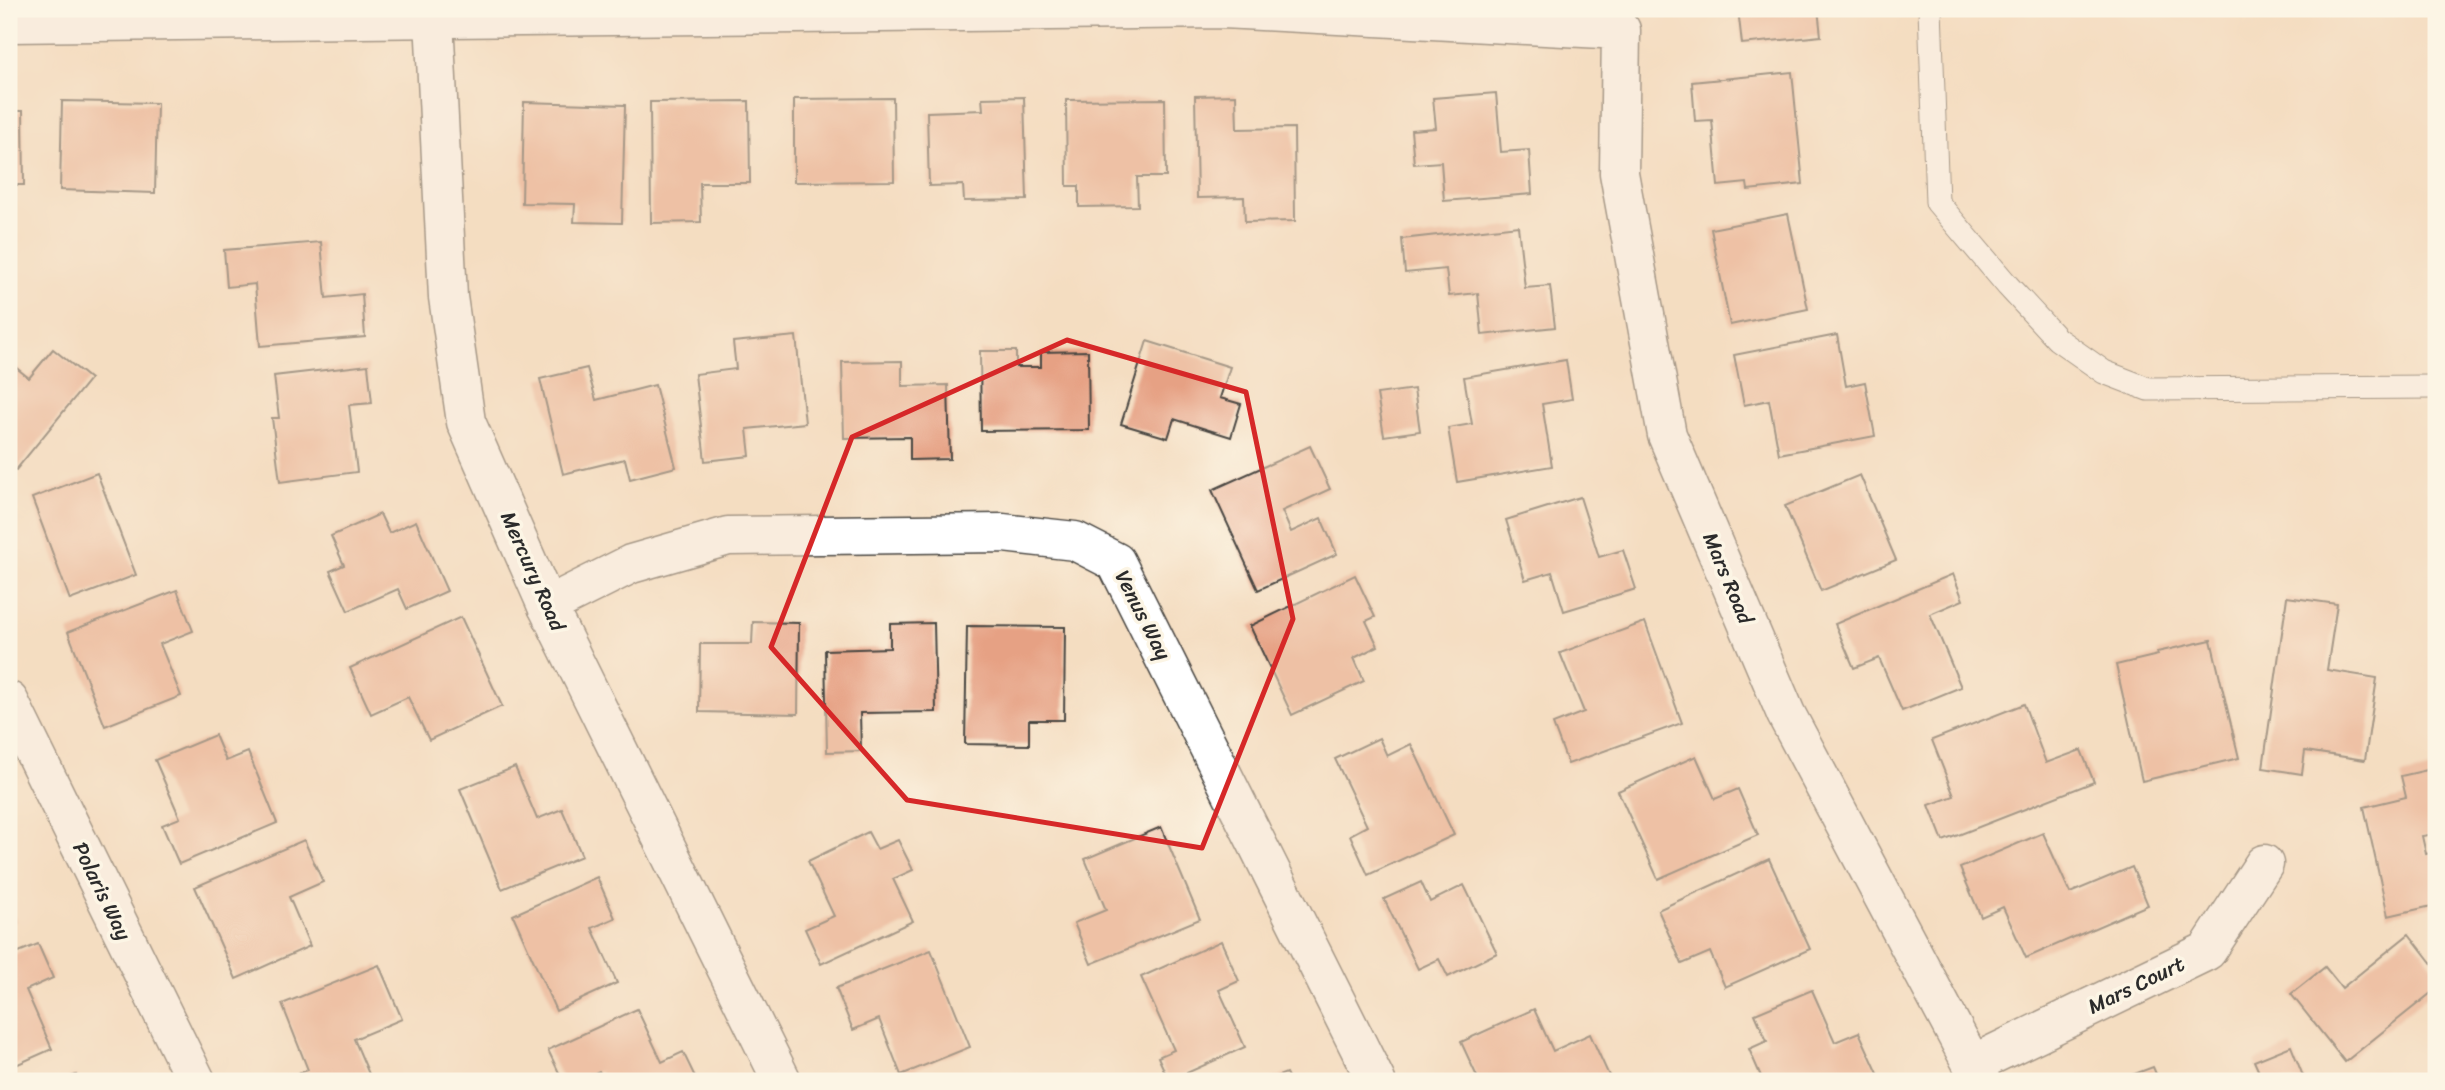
<svg xmlns="http://www.w3.org/2000/svg" width="2445" height="1090" viewBox="0 0 2445 1090" font-family="Sriracha,sans-serif">
  <style>
    .building { fill: #e6a184 }
    .lines { fill: none; stroke-linecap: round; stroke-linejoin: round }
    .lane-casing { stroke: #494642; stroke-width: 25 }
    .street-casing { stroke: #494642; stroke-width: 41 }
    .lane { stroke: #fff; stroke-width: 23 }
    .street { stroke: #fff; stroke-width: 38 }
    .marked { fill: none; stroke: #d62828; stroke-width: 5; stroke-linejoin: round }
    .labels { text-anchor: middle; dominant-baseline: central; stroke-width: 7; stroke-linejoin: round; paint-order: stroke }
    .street-label { font-size: 21px; fill: #2b2b2b; stroke: #fcf5e5 }
  </style>
  <rect width="100%" height="100%" fill="#fcf5e5"/>
  <filter id="ink" filterUnits="userSpaceOnUse"><feTurbulence type="fractalNoise" baseFrequency=".0143" numOctaves="2"/><feDisplacementMap in="SourceGraphic" scale="14" xChannelSelector="R" yChannelSelector="G"/><feConvolveMatrix kernelMatrix="1 2 1 2 8 2 1 2 1" color-interpolation-filters="sRGB"/></filter>
  <filter id="wash" filterUnits="userSpaceOnUse"><feTurbulence type="fractalNoise" baseFrequency=".00686" numOctaves="4" result="noise"/><feDisplacementMap in="SourceGraphic" scale="28" xChannelSelector="R" yChannelSelector="G"/><feGaussianBlur stdDeviation="1.57" result="paint"/><feColorMatrix in="noise" values="0 0 0 0 0 0 0 0 0 0 0 0 0 0 0 0 0 1.4 0 .05"/><feComposite in="paint" operator="in"/></filter>
  <g filter="url(#wash)">
    <rect width="100%" height="100%" fill="#f4ddc1"/>
    <g id="blocks">
      <!-- building -->
      <g class="building">
        <path d="M1738,9H1818L1821,36L1742,44Z"/>
        <path d="M1792,72L1803,184L1748,190L1747,183L1718,186L1712,120L1695,121L1692,82Z"/>
        <path d="M1496,93L1501,152L1529,150L1532,194L1444,201L1441,162L1414,164L1411,130L1436,128L1433,98Z"/>
        <path d="M1236,95L1237,129L1294,128L1295,221L1245,222L1244,197L1197,198L1195,96Z"/>
        <path d="M1024,97L1027,200L964,201L963,185L929,186L927,112L983,110L982,98Z"/>
        <path d="M893,98L894,181L794,182V99Z"/>
        <path d="M1165,99L1166,177H1137L1138,206L1079,207V186H1067L1066,100Z"/>
        <path d="M62,101L157,103L155,193L60,190Z"/>
        <path d="M749,101L750,183H700L701,222L651,223L650,102Z"/>
        <path d="M524,102L625,105L622,223L574,222L575,204L522,203Z"/>
        <path d="M9,111H23L24,185H9Z"/>
        <path d="M1788,214L1808,309L1730,325L1711,229Z"/>
        <path d="M1518,226L1525,288L1550,286L1555,327L1482,335L1478,293L1449,296L1446,269L1405,273L1402,239Z"/>
        <path d="M321,242L326,298L362,294L365,337L260,346L255,284L227,287L224,250Z"/>
        <path d="M1837,335L1846,386L1865,382L1875,436L1779,454L1769,400L1744,405L1734,355Z"/>
        <path d="M796,336L805,423L747,429L750,456L705,461L695,374L736,369L733,342Z"/>
        <path d="M1147,341L1230,367L1220,398L1241,404L1231,437L1174,419L1168,438L1121,424Z"/>
        <path d="M53,349L90,379L16,470L9,465V362L29,378Z"/>
        <path d="M980,351H1016V367H1041V352L1088,351L1089,430L981,431Z"/>
        <path d="M1566,360L1572,399L1542,404L1552,466L1457,482L1448,428L1472,424L1464,377Z"/>
        <path d="M902,361V386L948,385L950,459L910,460V437L844,438L842,362Z"/>
        <path d="M368,365L372,403L349,405L357,472L280,482L272,418H279L274,376Z"/>
        <path d="M587,368L596,400L655,385L676,467L630,479L625,459L563,474L540,379Z"/>
        <path d="M1414,389L1420,431L1384,436L1377,394Z"/>
        <path d="M1310,446L1330,489L1282,511L1291,532L1321,518L1337,554L1258,590L1212,490Z"/>
        <path d="M97,473L136,575L70,600L32,498Z"/>
        <path d="M1860,475L1896,560L1821,591L1785,506Z"/>
        <path d="M1580,497L1599,557L1623,550L1636,589L1564,611L1552,572L1525,580L1506,520Z"/>
        <path d="M380,514L389,533L416,521L447,591L407,609L398,589L348,611L330,571L344,565L331,536Z"/>
        <path d="M1953,574L1963,600L1930,614L1961,687L1902,711L1879,658L1854,668L1835,624Z"/>
        <path d="M1355,575L1375,617L1366,621L1378,646L1354,658L1364,681L1292,715L1250,626Z"/>
        <path d="M177,590L193,631L160,644L181,696L105,726L68,632Z"/>
        <path d="M2287,597L2337,604L2327,670L2377,678L2365,760L2305,751L2302,774L2263,768Z"/>
        <path d="M461,617L502,706L429,740L408,697L371,714L350,668Z"/>
        <path d="M753,622L799,623L798,714L699,712L700,644H752Z"/>
        <path d="M1645,622L1682,723L1568,764L1553,724L1584,712L1560,653Z"/>
        <path d="M934,623L936,712L860,713L861,751L827,752L825,650L890,648V624Z"/>
        <path d="M967,626L1065,627L1064,720H1029V745L965,744Z"/>
        <path d="M2211,640L2239,758L2142,781L2116,665L2158,655L2157,652Z"/>
        <path d="M2024,704L2046,763L2081,750L2094,782L1943,841L1929,805L1954,796L1932,740Z"/>
        <path d="M215,735L226,761L248,752L277,823L179,864L162,825L180,818L155,760Z"/>
        <path d="M1379,738L1387,756L1411,744L1454,835L1368,875L1350,835L1367,826L1335,759Z"/>
        <path d="M1696,756L1715,799L1738,789L1758,835L1658,879L1618,791Z"/>
        <path d="M515,767L537,819L562,809L582,856L502,889L460,789Z"/>
        <path d="M2436,768V834L2422,836L2426,854L2436,852V905L2388,916L2364,807L2406,797L2401,776Z"/>
        <path d="M1161,827L1200,919L1091,964L1074,923L1106,910L1085,859Z"/>
        <path d="M868,832L877,849L898,840L913,870L893,879L913,921L821,964L805,929L834,916L808,861Z"/>
        <path d="M2043,833L2070,893L2132,867L2148,905L2026,958L2003,907L1981,917L1960,868Z"/>
        <path d="M304,840L323,882L289,897L310,946L236,979L195,887Z"/>
        <path d="M1769,859L1810,949L1725,987L1710,952L1682,964L1658,910Z"/>
        <path d="M597,877L615,918L592,928L617,983L556,1011L513,915Z"/>
        <path d="M1421,882L1430,902L1464,885L1497,953L1448,977L1439,959L1418,969L1384,899Z"/>
        <path d="M9,905L16,921L9,924Z"/>
        <path d="M2409,934L2436,969V989L2345,1062L2291,994L2325,967L2342,988Z"/>
        <path d="M1221,941L1239,981L1219,990L1245,1047L1169,1081L1158,1057L1174,1050L1141,977Z"/>
        <path d="M38,944L53,978L26,990L52,1049L9,1068V956Z"/>
        <path d="M931,950L970,1047L901,1075L879,1019L853,1030L836,988Z"/>
        <path d="M379,965L402,1019L354,1039L372,1081H291L290,1077L308,1070L282,1004Z"/>
        <path d="M1812,990L1835,1042L1859,1032L1881,1080L1763,1081L1749,1049L1767,1041L1755,1014Z"/>
        <path d="M637,1009L662,1062L683,1052L697,1081H604L599,1071L579,1081H563L548,1050Z"/>
        <path d="M1534,1009L1553,1051L1590,1034L1611,1080L1479,1081L1461,1042Z"/>
        <path d="M2291,1046L2305,1081H2263L2254,1061Z"/>
        <path d="M2153,1067L2159,1081H2116Z"/>
        <path d="M1286,1073L1290,1081H1266Z"/>
        <path d="M76,1075L79,1081H61Z"/>
      </g>
    </g>
  </g>
  <g filter="url(#ink)">
    <use href="#blocks" fill-opacity="0" stroke="#494642" stroke-width="2"/>
    <g class="lines">
      <!-- lane casing -->
      <g class="lane-casing">
        <path id="lane" d="M1930,9L1937,202L2008,286L2057,339L2104,372L2148,389L2436,387"/>
      </g>
      <!-- street casing -->
      <g class="street-casing">
        <g id="street">
          <path d="M434,19L448,297L466,422L547,606L782,1081"/>
          <path d="M9,23L1223,9L1621,30L1619,173L1667,435L1786,714L1981,1081"/>
          <path d="M547,606L631,564L728,536L1003,533L1075,541L1116,562L1376,1081"/>
          <path d="M9,701L196,1081"/>
          <path d="M1973,1064L2207,951L2264,864"/>
        </g>
      </g>
      <!-- lane -->
      <use href="#lane" class="lane"/>
      <!-- street -->
      <use href="#street" class="street"/>
    </g>
  </g>
  <!-- marked area -->
  <path d="M0 0H2445V1090H0ZM1067,340L1246,392L1293,619L1202,848L907,800L771,647L852,437Z" fill="#f4ddc1" fill-opacity=".55" fill-rule="evenodd"/>
  <path class="marked" d="M1067,340L1246,392L1293,619L1202,848L907,800L771,647L852,437Z"/>
  <g class="labels">
    <!-- street labels -->
    <g class="street-label">
      <text transform="translate(533 571) rotate(66)">Mercury Road</text>
      <text transform="translate(1728 578) rotate(67)">Mars Road</text>
      <text transform="translate(1143 615) rotate(63)">Venus Way</text>
      <text transform="translate(102 891) rotate(64)">Polaris Way</text>
      <text transform="translate(2136 985) rotate(-26)">Mars Court</text>
    </g>
  </g>
  <!-- margin -->
  <rect width="2445" height="1090" fill="none" stroke="#fcf5e5" stroke-width="35"/>
</svg>
